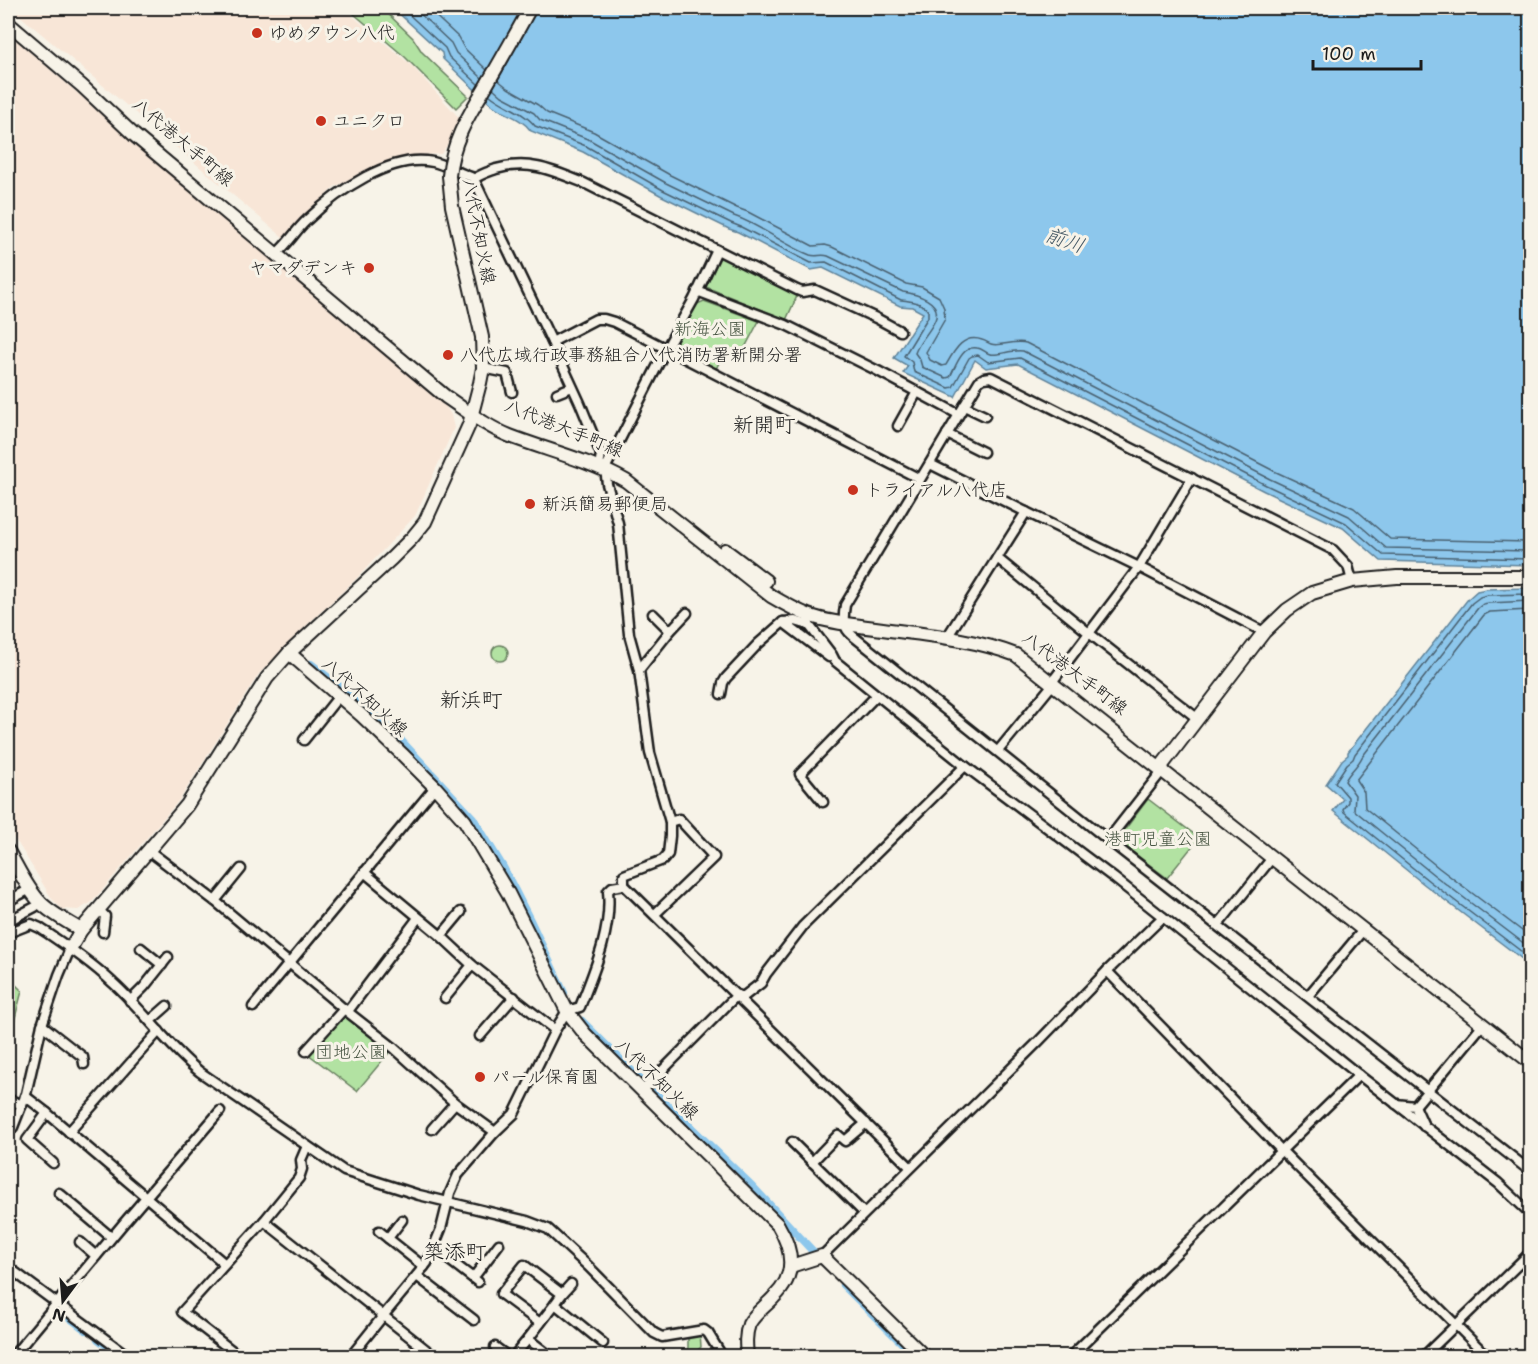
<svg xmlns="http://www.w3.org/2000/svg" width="1538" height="1364" viewBox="0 0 1538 1364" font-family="'Shantell Sans','Klee One',sans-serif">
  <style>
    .built { fill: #f8e6d7 }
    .green { fill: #b2e2a2; stroke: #677f5f; stroke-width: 1.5 }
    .water { fill: #8dc7ec; stroke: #608399; stroke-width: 1.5 }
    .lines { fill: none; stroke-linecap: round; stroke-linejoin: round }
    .shore { stroke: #49606f; stroke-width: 1.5 }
    .canal { stroke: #8dc7ec; stroke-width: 8 }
    .street-casing { stroke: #1c1c1c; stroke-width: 13 }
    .secondary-casing { stroke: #1c1c1c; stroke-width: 16 }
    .street { stroke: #f7f3e8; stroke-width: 8 }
    .secondary { stroke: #f7f3e8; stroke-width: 12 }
    .secondary-bridge-casing { stroke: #1c1c1c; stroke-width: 16; stroke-linecap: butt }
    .secondary-bridge { stroke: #f7f3e8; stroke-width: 12 }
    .poi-dot { fill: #c8321e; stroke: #f7f3e8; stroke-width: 2 }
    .labels { text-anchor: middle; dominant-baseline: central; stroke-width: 6; stroke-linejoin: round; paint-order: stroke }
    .poi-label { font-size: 18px; fill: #1c1c1c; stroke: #f7f3e8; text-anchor: start }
    .street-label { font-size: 18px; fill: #1c1c1c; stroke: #f7f3e8 }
    .park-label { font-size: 18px; fill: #495744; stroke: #f7f3e8 }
    .water-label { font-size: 20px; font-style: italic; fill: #445865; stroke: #f7f3e8 }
    .quarter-label { font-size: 21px; fill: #1c1c1c; stroke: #f7f3e8 }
  </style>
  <rect width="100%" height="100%" fill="#f7f3e8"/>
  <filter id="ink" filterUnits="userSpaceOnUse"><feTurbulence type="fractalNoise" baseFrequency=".0167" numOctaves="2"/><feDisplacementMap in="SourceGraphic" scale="12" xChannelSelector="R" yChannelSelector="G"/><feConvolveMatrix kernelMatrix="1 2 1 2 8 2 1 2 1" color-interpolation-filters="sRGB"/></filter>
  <g filter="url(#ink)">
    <!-- built -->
    <g class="built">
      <path d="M13,8H343L411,65L463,122L441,154L418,155L375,168L334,187L284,238L12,9Z"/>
      <path d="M8,33L275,263L408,371L445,405L451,415L454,428L415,516L357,578L309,623L258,675L180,799L92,902L78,910L62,909L52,899L19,845L8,829Z"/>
    </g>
    <!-- green -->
    <g class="green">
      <path d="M347,8H382L413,38L422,52L468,96L456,108L405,57Z"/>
      <path d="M721,255L798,294L786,320L706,287Z"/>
      <path d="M704,301L759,321L741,355L726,348L716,369L674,346L695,305Z"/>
      <circle cx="500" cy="653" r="8"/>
      <path d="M1148,799L1199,838L1167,878L1117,840Z"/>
      <path d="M8,977L22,991L9,1041L8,1039Z"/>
      <path d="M345,1015L392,1049L357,1091L308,1054Z"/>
      <path d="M700,1332L701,1347L696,1352L698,1356H659L673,1351L680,1354L688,1351V1336Z"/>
    </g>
    <!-- water -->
    <g class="water">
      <path d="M393,8H1530V565L1381,561L1343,528L1264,491L1018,364L986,368L975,360L955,397L903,373L908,366L894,358L923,313L912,307L900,306L823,268L811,270L738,232L729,229L660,195L583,152L531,131C522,118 504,114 492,105C475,91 459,74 443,59L442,53Z"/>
      <path d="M1530,588V965L1425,885L1333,811L1343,799L1326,784L1342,760L1348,755V752L1468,599L1477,591L1487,589Z"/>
    </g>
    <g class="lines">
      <!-- shore -->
      <g class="shore">
        <path d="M402,8L445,48L449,57L478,84"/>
        <path d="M414,8L451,43L456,53L482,78"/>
        <path d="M427,8L458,37L464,48L487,70"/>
        <path d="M498,80L508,88L538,105L547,113L594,132L670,175L737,208L748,212L813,246L825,245L832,247L906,284L922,287L939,297L944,308L945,319L926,352L930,360L942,366L946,365C954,351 963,333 982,340C986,341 988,343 991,344C1000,347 1014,340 1026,343L1274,471L1354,508L1390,539L1530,542"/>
        <path d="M493,88L502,96L534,113L540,120L590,140L666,183L734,216C761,225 783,245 810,255C816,257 822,254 828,256L903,292C916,294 943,301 935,320C930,332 919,341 915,353L920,360L922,367L946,378L950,377C956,366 962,345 977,348C982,348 985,353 990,354C998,356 1012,349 1023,351L1270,479L1349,516L1386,548L1530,551"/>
        <path d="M490,95C503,106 525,112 535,126L586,146L663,190L731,223L741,227L811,263L826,262L901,300C911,301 922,302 928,311V317L904,356L912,362L914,372L949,388L953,387L969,358L972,356L978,355L988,362L1020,358L1266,485L1346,523L1383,555L1530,559"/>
        <path d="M1530,594L1488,595L1480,597L1472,603L1355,754L1353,759L1347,764L1335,782L1348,797V802L1343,809L1344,812L1429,881L1530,958"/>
        <path d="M1530,601L1489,603L1483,604L1478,608L1362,757C1358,766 1349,772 1345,781L1355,795L1354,810L1434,875L1530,948"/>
        <path d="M1530,610L1490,612L1484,615L1356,780L1364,792L1365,808L1439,868L1530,937"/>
      </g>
      <!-- canal -->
      <g class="canal">
        <path d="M311,664L358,701L394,733L473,818L503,867L530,920L564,993"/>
        <path d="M582,1021L644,1083"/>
        <path d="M653,1091L752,1186L821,1260"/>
        <path d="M843,1285L915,1356"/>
        <path d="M58,1309L86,1330"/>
        <path d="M98,1339L121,1356"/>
      </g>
      <!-- street casing -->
      <g class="street-casing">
        <g id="street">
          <path d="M474,179C481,174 488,172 496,169C529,159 554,171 584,183L797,290L802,292L815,290L876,318L900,331"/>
          <path d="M717,250L694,299L666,349L605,469L607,484L618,523L629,634L639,670L650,753L670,822V836L668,854L663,860L624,875V885L910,1167"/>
          <path d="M277,253C288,244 296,230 307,220C336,192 391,153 433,162C446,165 458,173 471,177L474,179L552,342L580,403L601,454L599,467"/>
          <path d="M697,291L786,325L878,371L958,414"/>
          <path d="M552,342L596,319H604L614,322L920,479"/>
          <path d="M483,368L507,373L512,392"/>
          <path d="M557,393L572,387"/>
          <path d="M964,406L985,416"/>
          <path d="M898,426L917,392"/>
          <path d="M947,434L983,452"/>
          <path d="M930,464L1026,512L1139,567L1264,632"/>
          <path d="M997,558L1089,633L1198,719"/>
          <path d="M1352,581L1348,566L1333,550L991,377L984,378L979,381L845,605C843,618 842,627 853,636L1108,840L1530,1171"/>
          <path d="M653,614L670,631"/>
          <path d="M810,616L808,621L809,625L832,655L835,661L965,766L1114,878L1163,917L1359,1075L1498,1183L1530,1213"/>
          <path d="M809,625L795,621L783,622L829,657"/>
          <path d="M946,639L1026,512"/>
          <path d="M639,670L670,631L687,613"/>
          <path d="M721,694L723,683L726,678L758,644L783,622"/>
          <path d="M304,740L339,696"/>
          <path d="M998,751L1053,684L1055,678L1139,567L1192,478"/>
          <path d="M823,802L800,774L877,695"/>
          <path d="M1108,840L1162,771"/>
          <path d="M148,850L215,901L344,1009L394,1048L455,1103L495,1132"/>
          <path d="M364,872L441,936L472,965L555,1030"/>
          <path d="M8,901L30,889"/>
          <path d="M215,901L241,869"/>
          <path d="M98,909L105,916L103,932"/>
          <path d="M655,914L714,857L679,819L670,822"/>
          <path d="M8,921L35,907"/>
          <path d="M1218,925L1272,858"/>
          <path d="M8,933L31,924L40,928C65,945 91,962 113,983C144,1011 168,1046 200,1072L344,1171L419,1195L527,1221L548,1229L588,1266L654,1333L662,1337L704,1330L708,1333L722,1356"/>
          <path d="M441,936L461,912"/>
          <path d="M141,948L162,965"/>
          <path d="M1107,971L1282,1151L1487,1356"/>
          <path d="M737,995L743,997L761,983L766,974L803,926L965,766"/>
          <path d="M1308,996L1364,929"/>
          <path d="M445,998L472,965"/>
          <path d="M130,1001L144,987L168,957"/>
          <path d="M253,1007L435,787"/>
          <path d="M348,1011L418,918"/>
          <path d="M150,1021L167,1006"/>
          <path d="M42,1025L83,1057L84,1064"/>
          <path d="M480,1036L514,997"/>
          <path d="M306,1051L344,1009"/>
          <path d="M643,1090L737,995"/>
          <path d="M25,1096L47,1113L225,1264"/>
          <path d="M8,1099L22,1105"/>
          <path d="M1396,1104L1415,1106L1424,1126"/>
          <path d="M1415,1106L1483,1024"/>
          <path d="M47,1113L27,1140L53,1163"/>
          <path d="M432,1129L455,1103"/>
          <path d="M69,1132L159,1031"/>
          <path d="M8,1133L13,1127L26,1094L42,1025L59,975L70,949"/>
          <path d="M792,1142L864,1213"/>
          <path d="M812,1162L838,1135L845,1141L866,1123"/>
          <path d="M59,1193L111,1237"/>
          <path d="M264,1221L434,1356"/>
          <path d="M379,1231L424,1267"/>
          <path d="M388,1238L402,1220"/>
          <path d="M80,1242L96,1256"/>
          <path d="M435,1244L444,1251L448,1259L478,1282"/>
          <path d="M822,1256L1038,1042L1107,971L1163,917"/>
          <path d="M8,1267L128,1356"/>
          <path d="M417,1276L474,1320"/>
          <path d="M473,1278L499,1244"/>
          <path d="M562,1294L571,1284"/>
          <path d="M540,1323L501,1294L524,1265L562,1294L555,1304"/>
          <path d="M495,1347L507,1356"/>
          <path d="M13,1356L123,1224L220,1111"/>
          <path d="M239,1356L182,1312L264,1221L299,1178L302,1169L301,1160L307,1146"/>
          <path d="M351,1356L383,1316L427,1263L441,1229L450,1193L458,1175L495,1132L514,1114L555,1030L567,1011L580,1007C594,971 612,931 608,891L612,887L624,885"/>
          <path d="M514,1356L528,1339"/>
          <path d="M550,1356L528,1339L555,1304L603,1343"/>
          <path d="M1071,1356L1359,1075"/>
          <path d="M1424,1356L1530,1253"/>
        </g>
      </g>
      <!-- secondary casing -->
      <g class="secondary-casing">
        <g id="secondary">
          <path d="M8,23L82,86L134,135L446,397C467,411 487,427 510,436C549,451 589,460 626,481L771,596C783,603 795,610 808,615C826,622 848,624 867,627C916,634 969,637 1016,655L1530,1062"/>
          <path d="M449,176L452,206L482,337L483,368L480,383L469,425L425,522L412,538L392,558L289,653L361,715L402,754L435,787L465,821L508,893L567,1011L585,1034L778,1225C793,1250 797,1275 774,1297C766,1306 755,1313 749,1324C745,1335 746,1345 747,1356"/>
          <path d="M725,550L766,581"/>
          <path d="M1162,771L1163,764L1264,632L1287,610L1312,593L1352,581L1397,577H1530"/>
          <path d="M8,851C18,868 27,889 41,903C52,914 68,922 81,930"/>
          <path d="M70,949L81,930L187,805L267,678L289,653"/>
          <path d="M791,1266L822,1256L924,1356"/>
        </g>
      </g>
      <!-- street -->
      <use href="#street" class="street"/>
      <!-- secondary -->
      <use href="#secondary" class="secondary"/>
      <!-- secondary-bridge casing -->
      <g class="secondary-bridge-casing">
        <path id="secondary-bridge" d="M449,176C452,141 469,115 486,86C501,60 516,34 530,8"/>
      </g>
      <!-- secondary-bridge -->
      <use href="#secondary-bridge" class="secondary-bridge"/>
    </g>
  </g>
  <!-- markers -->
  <g class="poi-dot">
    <circle cx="257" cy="33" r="6"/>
    <circle cx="321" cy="121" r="6"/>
    <circle cx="369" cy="268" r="6"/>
    <circle cx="448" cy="355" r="6"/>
    <circle cx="853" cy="490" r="6"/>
    <circle cx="530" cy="504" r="6"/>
    <circle cx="480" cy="1077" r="6"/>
  </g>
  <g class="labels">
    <!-- poi labels -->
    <g class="poi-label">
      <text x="269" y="33">ゆめタウン八代</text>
      <text x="333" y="121">ユニクロ</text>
      <text x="357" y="268" text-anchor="end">ヤマダデンキ</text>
      <text x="460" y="355">八代広域行政事務組合八代消防署新開分署</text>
      <text x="865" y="490">トライアル八代店</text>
      <text x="542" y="504">新浜簡易郵便局</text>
      <text x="492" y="1077">パール保育園</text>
    </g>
    <!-- street labels -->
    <g class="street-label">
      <text transform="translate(183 142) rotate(40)">八代港大手町線</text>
      <text transform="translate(479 231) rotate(79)">八代不知火線</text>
      <text transform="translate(564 428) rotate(22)">八代港大手町線</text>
      <text transform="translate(1075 673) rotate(37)">八代港大手町線</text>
      <text transform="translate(365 697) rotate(42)">八代不知火線</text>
      <text transform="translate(657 1079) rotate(44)">八代不知火線</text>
    </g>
    <!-- park labels -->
    <g class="park-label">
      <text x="710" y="329">新海公園</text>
      <text x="1158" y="839">港町児童公園</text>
      <text x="351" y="1052">団地公園</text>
    </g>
    <!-- water labels -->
    <g class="water-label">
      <text transform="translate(1065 240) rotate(19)">前川</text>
    </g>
    <!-- quarter labels -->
    <g class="quarter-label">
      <text x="764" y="425">新開町</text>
      <text x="471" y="700">新浜町</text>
      <text x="455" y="1252">築添町</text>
    </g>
  </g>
  <!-- margin -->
  <rect width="1538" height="1364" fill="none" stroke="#f7f3e8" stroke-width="30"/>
  <rect x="15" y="15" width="1508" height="1334" fill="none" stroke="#1c1c1c" stroke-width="2" filter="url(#ink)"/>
  <!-- north arrow -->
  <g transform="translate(63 1301) rotate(196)" stroke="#f7f3e8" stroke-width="4.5" paint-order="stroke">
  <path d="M0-4.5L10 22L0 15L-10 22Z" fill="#1c1c1c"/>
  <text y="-9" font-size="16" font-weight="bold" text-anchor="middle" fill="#1c1c1c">N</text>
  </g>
  <!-- scale -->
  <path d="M1313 60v9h108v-9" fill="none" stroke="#1c1c1c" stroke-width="3"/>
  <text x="1322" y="60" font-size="18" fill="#1c1c1c" stroke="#f7f3e8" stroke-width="4.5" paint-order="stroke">100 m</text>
</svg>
